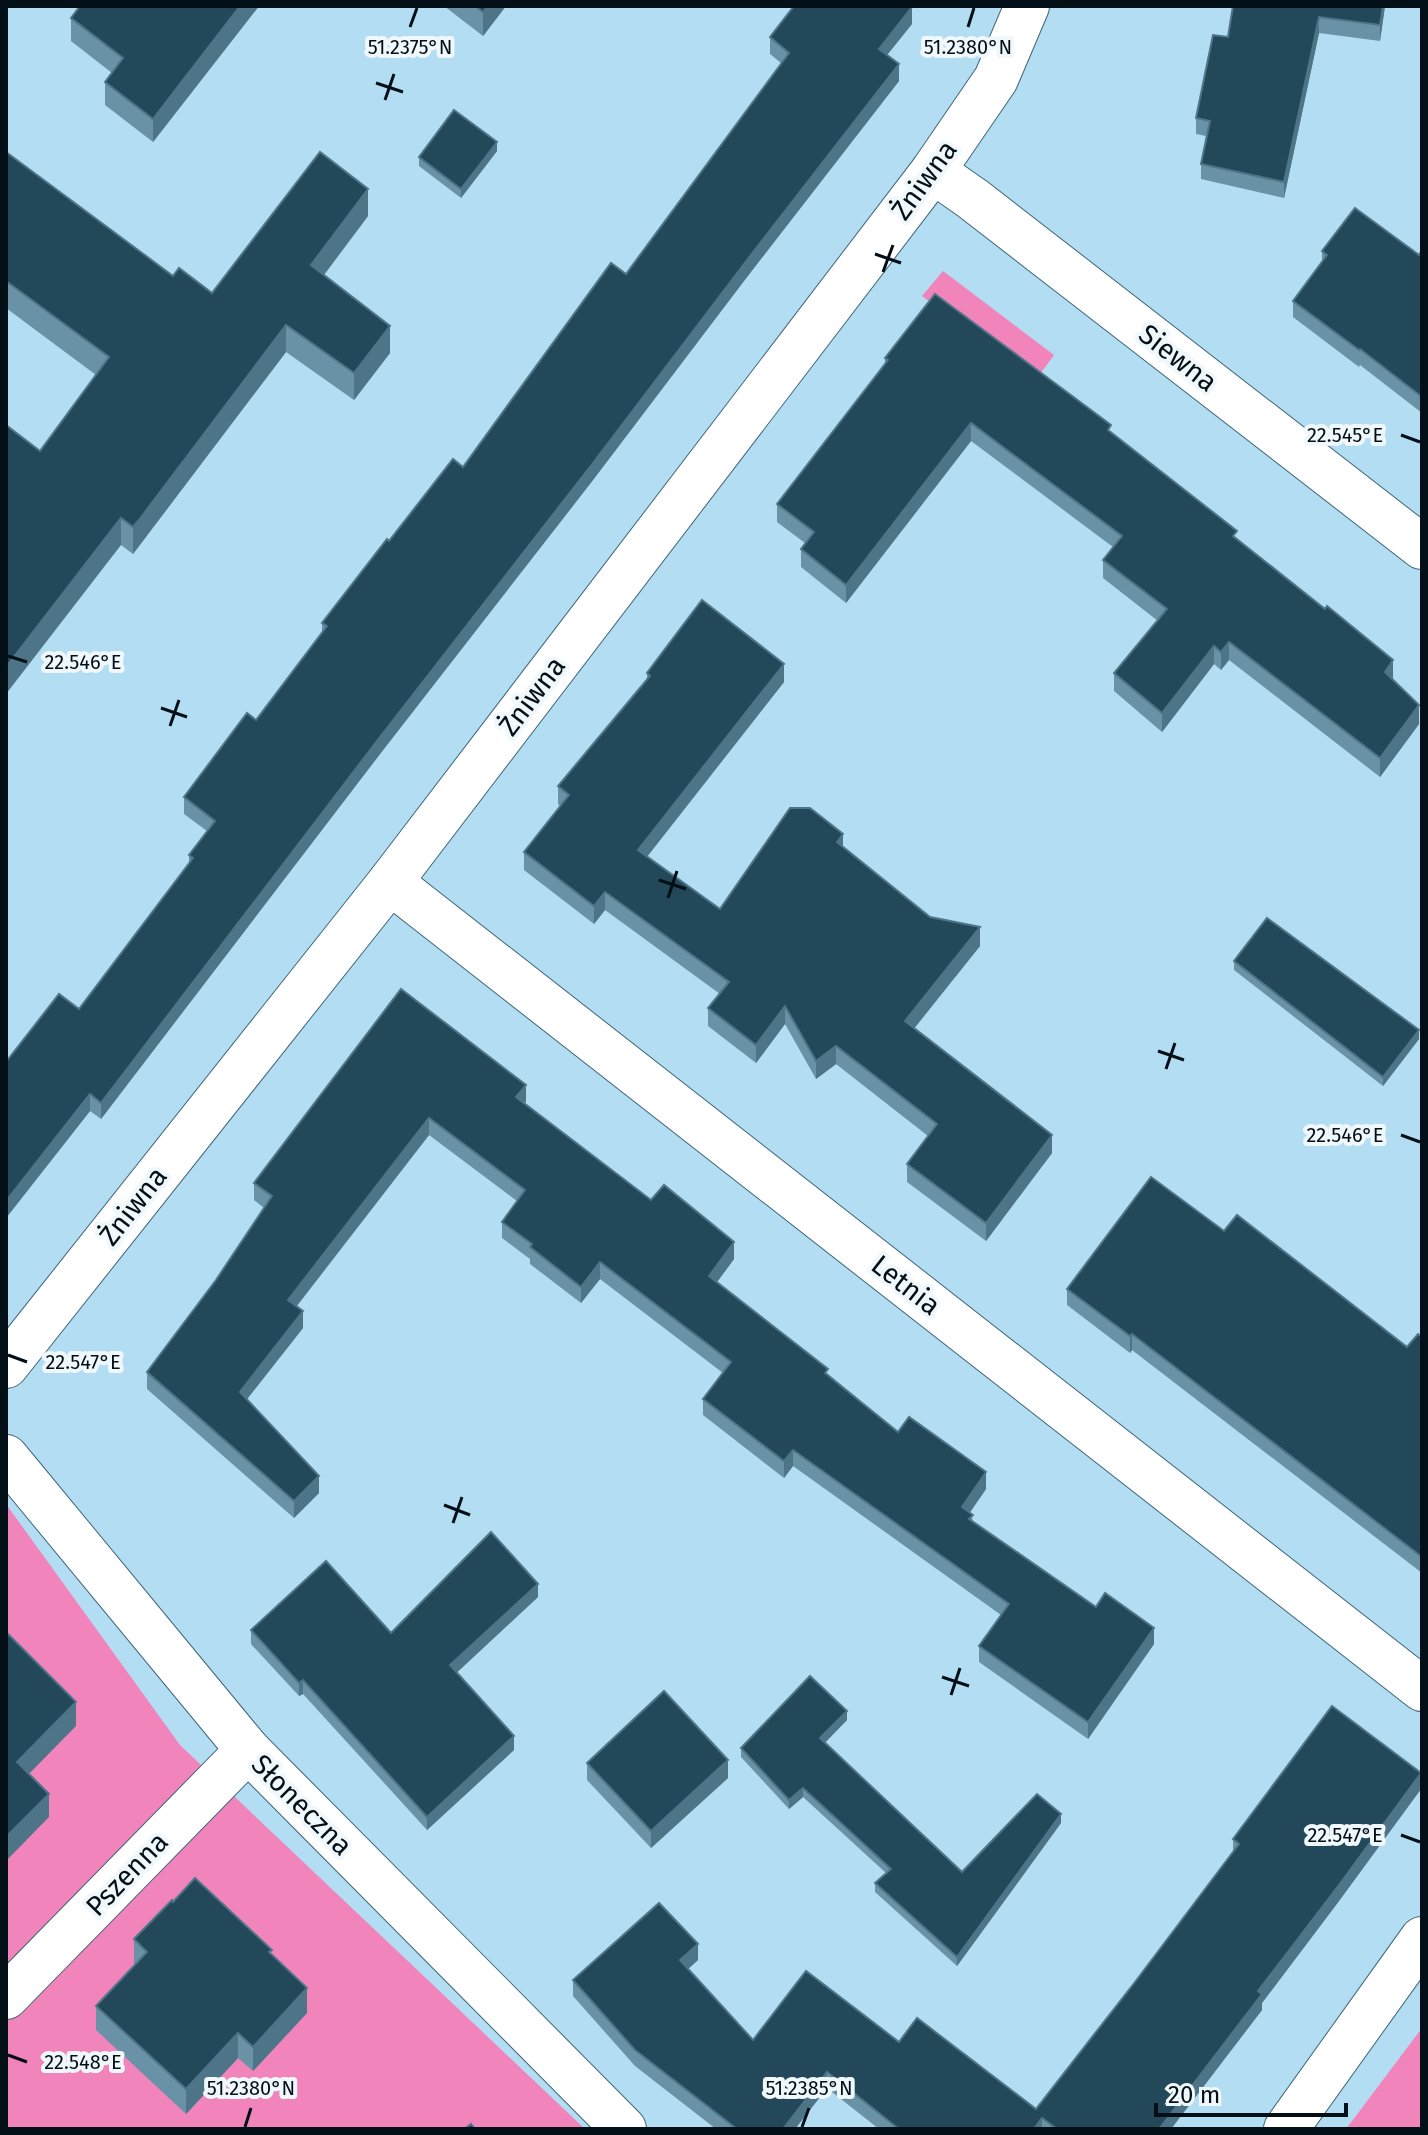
<svg xmlns="http://www.w3.org/2000/svg" width="1428" height="2135" viewBox="0 0 1428 2135" font-family="'Fira Sans',sans-serif">
  <style>
    .green { fill: #f185bb }
    .lines { fill: none; stroke-linecap: round; stroke-linejoin: round }
    .street-casing { stroke: #3f6678; stroke-width: 46 }
    .street { stroke: #fff; stroke-width: 44 }
    .wall { fill: #6a92a6 }
    .shaded-wall { fill: #4e7587 }
    .building { fill: #224859; stroke: #4e7587; stroke-width: 2 }
    .ticks { fill: none; stroke: #020f16; stroke-width: 3 }
    .labels { text-anchor: middle; dominant-baseline: central; stroke-width: 8; stroke-linejoin: round; paint-order: stroke }
    .street-label { font-size: 28px; fill: #020f16; stroke: #f0f8fc }
    .ticks-label { font-size: 20px; text-anchor: middle; fill: #020f16; stroke: #f0f8fc; stroke-width: 8; stroke-linejoin: round; paint-order: stroke }
  </style>
  <rect width="100%" height="100%" fill="#b3ddf2"/>
  <!-- green -->
  <g class="green">
    <path d="M943,271L1054,355L1035,381L922,296Z"/>
    <path d="M6,1504L180,1745L585,2129H6Z"/>
    <path d="M1422,2028V2129H1346Z"/>
  </g>
  <g class="lines">
    <!-- street casing -->
    <g class="street-casing">
      <g id="street">
        <path d="M933,171L973,199L1422,547"/>
        <path d="M390,882L1422,1689"/>
        <path d="M6,1366L390,882L933,171L996,79L1027,6"/>
        <path d="M6,1457L248,1750L624,2129"/>
        <path d="M6,1997L248,1750"/>
        <path d="M1286,2129L1422,1939"/>
      </g>
    </g>
    <!-- street -->
    <use href="#street" class="street"/>
  </g>
  <!-- wall -->
  <g class="wall">
    <path d="M80,6H259L153,142L105,105V82L112,73L71,41V18Z"/>
    <path d="M444,6H506L483,36Z"/>
    <path d="M1233,6H1385L1380,41L1319,33L1284,198L1201,179V164L1206,136L1196,134V118L1228,37Z"/>
    <path d="M912,24L887,55L899,81L747,277L593,480L380,754L101,1119L90,1111L6,1218V1062L79,1009L189,864V855L207,831L184,814V797L256,720L322,632V623L389,541L463,467L626,274L781,63L770,54V37Z"/>
    <path d="M497,151L461,198L419,166V157Z"/>
    <path d="M6,152L173,276L212,293L368,216L324,275L390,353L354,400L286,352L133,554L121,545L40,451L96,375L6,308Z"/>
    <path d="M1422,250V413L1360,365L1359,367L1293,317V301L1322,262V251L1419,255Z"/>
    <path d="M885,358L1111,432L1237,539L1393,679L1419,724L1380,777L1229,660L1221,670L1214,664L1162,732L1114,691V673L1158,621L1103,578V560L1113,547L971,441L846,603L801,567V549L805,543L777,522V504L885,364Z"/>
    <path d="M647,673L784,682L647,857L720,909L843,847L930,917L980,946L914,1028L1052,1153L986,1241L907,1182V1164L928,1136L836,1064L816,1079L785,1024L756,1063L708,1026V1008L720,994L605,910L594,924L524,870V852L560,806L558,804V786L647,679Z"/>
    <path d="M1234,961L1419,1039L1383,1086L1234,970Z"/>
    <path d="M401,989L526,1101L525,1104L651,1200L734,1259L717,1282L898,1432L986,1489L970,1512L973,1521L1096,1607L1154,1644L1088,1739L979,1662V1646L1001,1615L793,1466L784,1478L703,1415V1399L723,1373L600,1279L581,1303L530,1264V1259L502,1238V1222L517,1201L429,1135L297,1306L303,1328L247,1399L319,1493L294,1518L147,1389V1372L216,1280L264,1208L254,1200V1183Z"/>
    <path d="M1224,1231L1407,1347L1422,1337V1573L1132,1350L1130,1353L1067,1305V1289Z"/>
    <path d="M538,1597L456,1673L514,1750L427,1830L303,1694L299,1696L251,1644V1630L391,1633Z"/>
    <path d="M847,1720L824,1743L962,1872L1061,1823L957,1966L875,1892V1883L886,1873L803,1797L789,1809L741,1757V1748Z"/>
    <path d="M587,1763L728,1778L651,1848L587,1780Z"/>
    <path d="M1421,1789L1339,1901L1262,2003V2010L1171,2129H879L827,2088L795,2129H716L635,2066L573,1996V1980L698,1960L688,1969L753,2040L899,2042L1036,2109L1135,1982L1233,1852V1839Z"/>
    <path d="M173,1902L272,1955L307,2013L253,2071L238,2058L186,2114L96,2030V2006L135,1964L134,1963V1939Z"/>
  </g>
  <!-- shaded-wall -->
  <g class="shaded-wall">
    <path d="M240,6H259L153,142V119Z"/>
    <path d="M488,6H506L483,36V12Z"/>
    <path d="M1383,6H1385L1380,41V25Z"/>
    <path d="M912,7V24L879,65V49Z"/>
    <path d="M1319,17V33L1284,198V182Z"/>
    <path d="M899,64V81L747,277L593,480L380,754L101,1119V1103L380,737L747,260Z"/>
    <path d="M497,142V151L461,198V189Z"/>
    <path d="M368,189V216L311,292V265Z"/>
    <path d="M286,325V352L133,554V527Z"/>
    <path d="M390,326V353L354,400V373Z"/>
    <path d="M971,423V441L846,603V585Z"/>
    <path d="M121,518V545L6,694V667Z"/>
    <path d="M1229,642V660L1221,670V652Z"/>
    <path d="M1214,646V664L1162,732V713Z"/>
    <path d="M1393,660V679L1385,690V672Z"/>
    <path d="M784,664V682L638,868V850Z"/>
    <path d="M1419,705V724L1380,777V758Z"/>
    <path d="M843,834V852L837,842Z"/>
    <path d="M605,892V910L594,924V906Z"/>
    <path d="M980,927V946L905,1040V1021Z"/>
    <path d="M785,1006V1024L756,1063V1045Z"/>
    <path d="M1419,1030V1039L1383,1086V1077Z"/>
    <path d="M836,1046V1064L816,1079V1061Z"/>
    <path d="M526,1085V1101L516,1114V1097Z"/>
    <path d="M90,1094V1111L6,1218V1201Z"/>
    <path d="M429,1118V1135L288,1317V1300Z"/>
    <path d="M1052,1135V1153L986,1241V1223Z"/>
    <path d="M734,1242V1259L709,1293V1276Z"/>
    <path d="M600,1262V1279L581,1303V1287Z"/>
    <path d="M303,1311V1328L240,1408V1392Z"/>
    <path d="M1132,1334V1350L1130,1353V1336Z"/>
    <path d="M793,1450V1466L784,1478V1461Z"/>
    <path d="M986,1472V1489L962,1524V1507Z"/>
    <path d="M319,1476V1493L294,1518V1501Z"/>
    <path d="M538,1584V1597L450,1679V1665Z"/>
    <path d="M1154,1628V1644L1088,1739V1722Z"/>
    <path d="M303,1680V1694L299,1696V1683Z"/>
    <path d="M76,1702V1726L17,1786V1762Z"/>
    <path d="M847,1711V1720L820,1748V1738Z"/>
    <path d="M514,1736V1750L427,1830V1817Z"/>
    <path d="M728,1760V1778L651,1848V1831Z"/>
    <path d="M1421,1773V1789L1339,1901L1262,2003V2010L1171,2129H1159L1258,1991Z"/>
    <path d="M803,1788V1797L789,1809V1800Z"/>
    <path d="M49,1794V1817L6,1861V1837Z"/>
    <path d="M1061,1814V1823L957,1966V1957Z"/>
    <path d="M698,1944V1960L680,1976V1960Z"/>
    <path d="M307,1988V2013L253,2071V2047Z"/>
    <path d="M238,2033V2058L186,2114V2089Z"/>
    <path d="M827,2072V2088L795,2129H783Z"/>
    <path d="M1042,2118V2129H1034Z"/>
  </g>
  <!-- building -->
  <g class="building">
    <path d="M80,6H240L153,119L105,82L123,58L71,18Z"/>
    <path d="M475,6H488L483,12Z"/>
    <path d="M794,6H910L912,7L879,49L899,64L747,260L593,463L380,737L101,1103L90,1094L6,1201V1062L59,994L79,1009L193,858L189,855L215,821L184,797L247,713L256,720L327,626L322,623L387,539L389,541L453,459L463,467L611,263L626,274L789,53L770,37Z"/>
    <path d="M1233,6H1383L1380,25L1319,17L1284,182L1201,164L1210,121L1196,118L1213,35L1228,37Z"/>
    <path d="M454,110L497,142L461,189L419,157Z"/>
    <path d="M6,152L173,276L179,268L212,293L320,152L368,189L311,265L390,326L354,373L286,325L139,520L133,527L121,518L6,667V425L40,451L109,357L6,281Z"/>
    <path d="M1355,208L1419,255L1422,250V397L1360,349L1359,350L1293,301L1327,255L1322,251Z"/>
    <path d="M935,294L1111,425L1108,430L1237,531L1233,536L1325,609L1327,606L1393,660L1385,672L1419,705L1380,758L1229,642L1221,652L1214,646L1162,713L1114,673L1167,609L1103,560L1122,536L971,423L846,585L801,549L814,532L777,504L888,360L885,358Z"/>
    <path d="M702,600L784,664L638,850L720,909L790,808H810L843,834L837,842L930,917L980,927L905,1021L1052,1135L986,1223L907,1164L937,1124L836,1046L816,1061L785,1006L756,1045L708,1008L729,982L605,892L594,906L524,852L569,795L558,786L650,676L647,673Z"/>
    <path d="M1267,918L1419,1030L1383,1077L1234,961Z"/>
    <path d="M401,989L526,1085L516,1097L651,1200L664,1185L734,1242L709,1276L828,1369L825,1373L898,1432L909,1417L986,1472L962,1507L973,1515L969,1519L1096,1607L1105,1593L1154,1628L1088,1722L979,1646L1009,1604L793,1450L784,1461L703,1399L731,1362L600,1262L581,1287L530,1247L532,1244L502,1222L525,1190L429,1118L288,1300L303,1311L240,1392L319,1476L294,1501L147,1372L216,1280L272,1196L254,1183Z"/>
    <path d="M1151,1177L1224,1231L1237,1215L1407,1347L1418,1334L1422,1337V1557L1132,1334L1130,1336L1067,1289Z"/>
    <path d="M491,1532L538,1584L450,1665L514,1736L427,1817L303,1680L299,1683L251,1630L326,1561L391,1633Z"/>
    <path d="M6,1632L76,1702L17,1762L49,1794L6,1837Z"/>
    <path d="M810,1676L847,1711L820,1738L962,1872L1037,1794L1061,1814L957,1957L875,1883L891,1869L803,1788L789,1800L741,1748Z"/>
    <path d="M664,1691L728,1760L651,1831L587,1763Z"/>
    <path d="M1332,1706L1421,1773L1339,1885L1258,1991L1262,1994L1159,2129H1057L1042,2118L1034,2129H899L827,2072L783,2129H737L635,2050L573,1980L659,1903L698,1944L680,1960L753,2040L806,1971L899,2042L917,2018L1036,2109L1135,1982L1239,1844L1233,1839Z"/>
    <path d="M195,1878L272,1950L269,1952L307,1988L253,2047L238,2033L186,2089L96,2006L147,1952L134,1939L172,1900L173,1902Z"/>
    <path d="M471,2124L475,2129H465Z"/>
  </g>
  <!-- ticks -->
  <path class="ticks" d="M410,27L417,8M968,27L974,8M376,83L403,92M385,100L394,74M875,254L901,263M883,272L893,245M1401,435L1420,442M8,656L27,662M161,708L187,717M170,726L179,700M659,880L686,889M668,898L677,871M1158,1051L1184,1060M1166,1069L1175,1043M1401,1135L1420,1142M8,1355L27,1362M444,1505L470,1515M453,1523L462,1497M942,1677L969,1686M951,1695L960,1668M1401,1835L1420,1842M8,2055L27,2062M245,2127L251,2108M802,2127L809,2108"/>
  <g class="labels">
    <!-- street labels -->
    <g class="street-label">
      <text transform="translate(924 180) rotate(-54)">Żniwna</text>
      <text transform="translate(1178 358) rotate(38)">Siewna</text>
      <text transform="translate(532 696) rotate(-53)">Żniwna</text>
      <text transform="translate(133 1206) rotate(-52)">Żniwna</text>
      <text transform="translate(906 1285) rotate(38)">Letnia</text>
      <text transform="translate(302 1805) rotate(45)">Słoneczna</text>
      <text transform="translate(127 1874) rotate(-46)">Pszenna</text>
    </g>
  </g>
  <g class="ticks-label">
    <text x="968" y="54">51.2380°N</text>
    <text x="410" y="54">51.2375°N</text>
    <text x="1345" y="442">22.545°E</text>
    <text x="83" y="669">22.546°E</text>
    <text x="1345" y="1142">22.546°E</text>
    <text x="83" y="1369">22.547°E</text>
    <text x="1345" y="1842">22.547°E</text>
    <text x="83" y="2069">22.548°E</text>
    <text x="251" y="2095">51.2380°N</text>
    <text x="809" y="2095">51.2385°N</text>
  </g>
  <!-- border -->
  <rect width="1428" height="2135" fill="none" stroke="#020f16" stroke-width="16"/>
  <!-- scale -->
  <path d="M1156 2103v12h190v-12" fill="none" stroke="#020f16" stroke-width="4"/>
  <text x="1168" y="2103" font-size="24" fill="#020f16" stroke="#f0f8fc" stroke-width="6" paint-order="stroke">20 m</text>
</svg>
